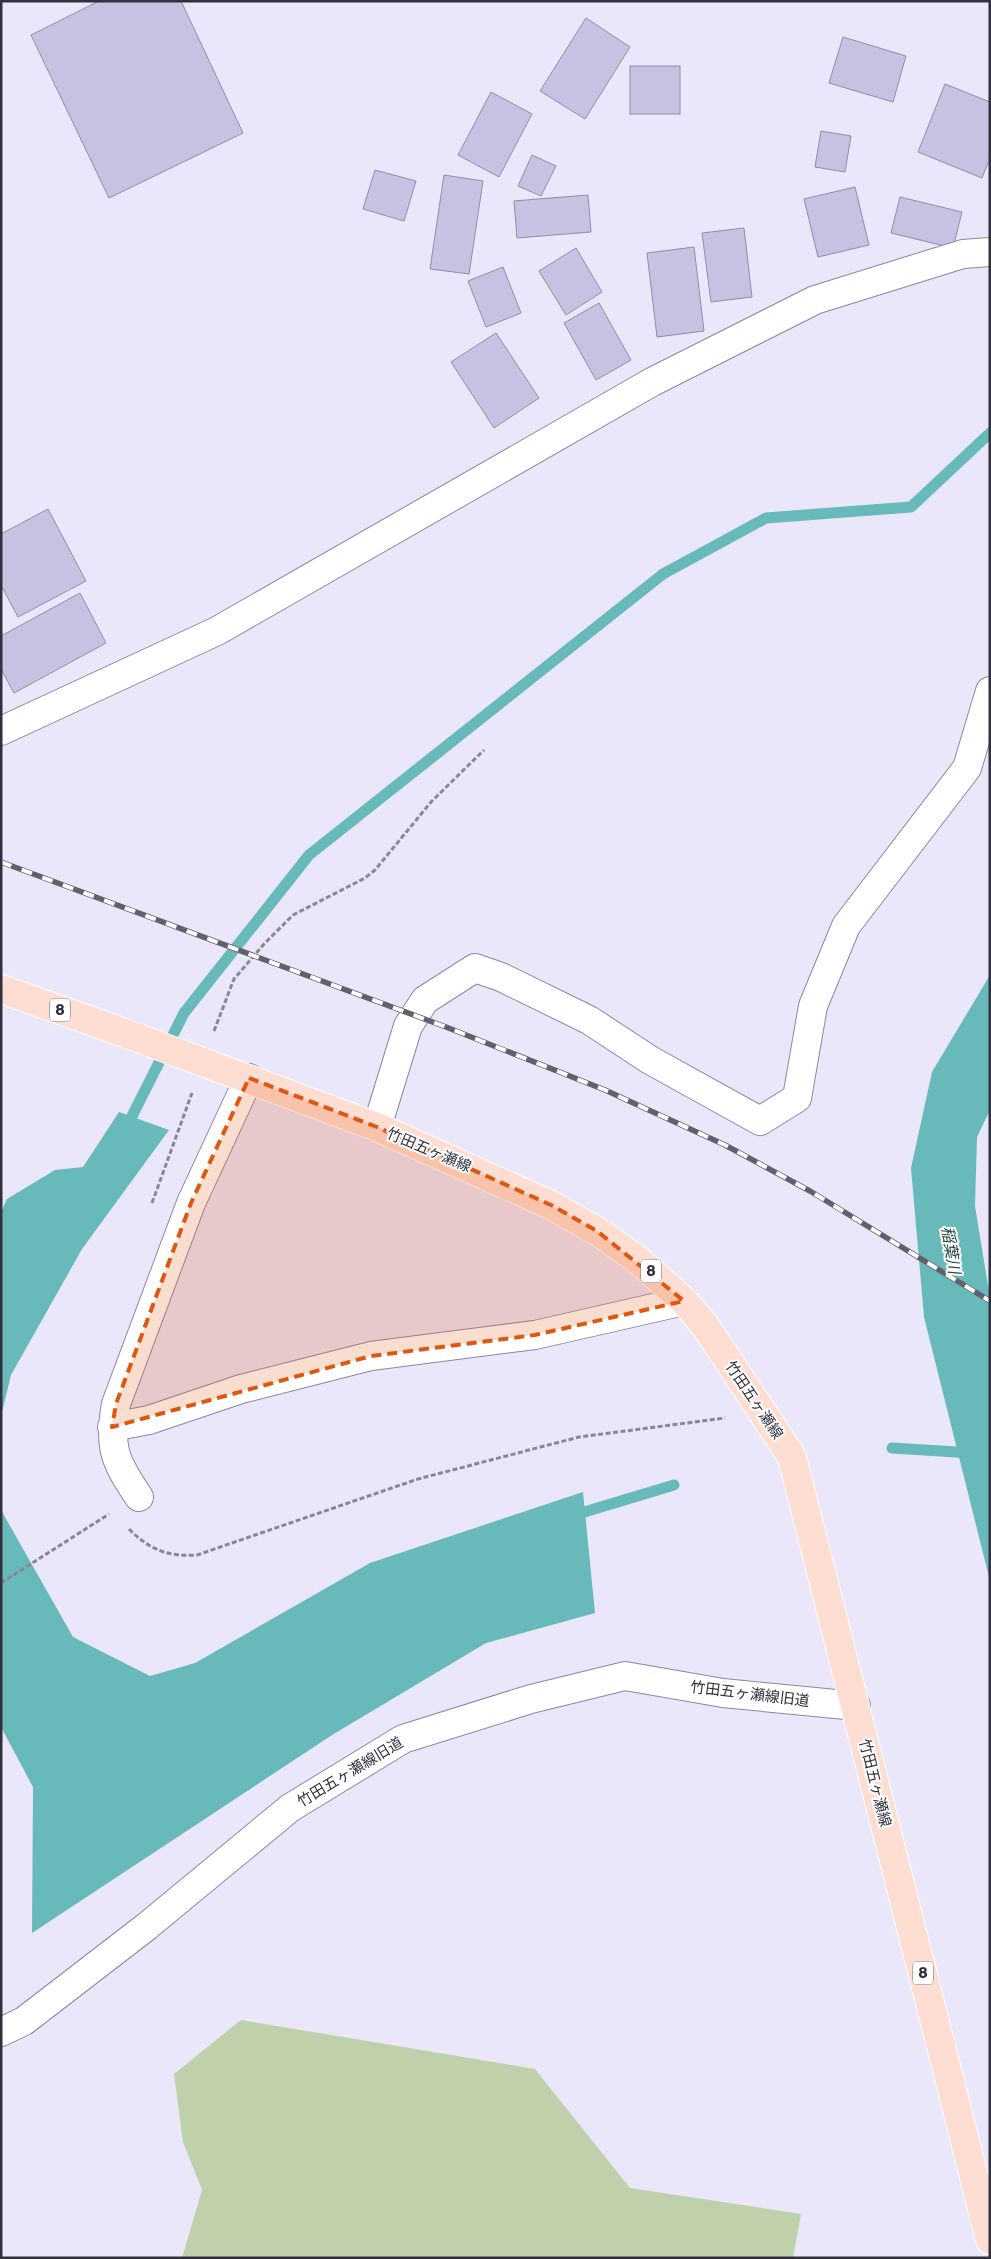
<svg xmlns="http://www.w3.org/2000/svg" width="991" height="2259" viewBox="0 0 991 2259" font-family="Rubik,'Noto Sans JP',sans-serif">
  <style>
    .green { fill: #c0d0ab }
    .water { fill: #68b9ba }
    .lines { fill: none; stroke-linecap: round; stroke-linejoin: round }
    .stream { stroke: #68b9ba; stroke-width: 11 }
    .building { fill: #c7c2e1; stroke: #928caa }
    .street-casing { stroke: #8c86a4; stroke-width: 30 }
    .primary-casing { stroke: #fff; stroke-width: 30 }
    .path { stroke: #898695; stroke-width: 3; stroke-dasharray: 5 2.5; stroke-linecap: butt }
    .street { stroke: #fff; stroke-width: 28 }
    .primary { stroke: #feded3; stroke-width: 28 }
    .rail-casing { stroke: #62606d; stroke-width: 5.5 }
    .rail { stroke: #fff; stroke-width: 4; stroke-dasharray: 11; stroke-linecap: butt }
    .primary-bridge-casing { stroke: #fff; stroke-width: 30; stroke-linecap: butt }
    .primary-bridge { stroke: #feded3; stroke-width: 28 }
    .marked { fill: #df570e; fill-opacity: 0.2; stroke: #df570e; stroke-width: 4; stroke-dasharray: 10 6; stroke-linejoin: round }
    .labels { text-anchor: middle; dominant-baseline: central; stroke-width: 4; stroke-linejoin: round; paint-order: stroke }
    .shield { fill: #fff; stroke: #706e76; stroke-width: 1 }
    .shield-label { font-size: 14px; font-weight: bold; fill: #32303c }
    .street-label { font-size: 15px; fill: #32303c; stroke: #fff }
    .water-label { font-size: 16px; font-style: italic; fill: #214848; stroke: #fff }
  </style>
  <rect width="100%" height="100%" fill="#eae7fa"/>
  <!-- green -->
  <path class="green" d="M241,2020L535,2069L630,2188L801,2214L793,2258H182L202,2190L183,2142L174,2074Z"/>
  <!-- water -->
  <g class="water">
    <path d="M990,975V1110L977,1137L975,1206L990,1298V1581L924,1317L911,1168L932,1072Z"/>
    <path d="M119,1112L169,1130L82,1249L11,1375L1,1416V1212L7,1199L55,1170L83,1167Z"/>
    <path d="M583,1492L595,1613L486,1643L332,1735L32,1933L33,1787L1,1727V1510L73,1637L150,1676L195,1663L370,1563Z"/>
  </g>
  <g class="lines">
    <!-- stream -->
    <g class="stream">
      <path d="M125,1130L184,1013L309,855L663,574L766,518L911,507L990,433"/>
      <path d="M892,1448L973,1453"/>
      <path d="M571,1516L674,1485"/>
    </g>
  </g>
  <!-- building -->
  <g class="building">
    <path d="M99,1H181L243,133L109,198L31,35Z"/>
    <path d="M586,18L630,47L585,119L540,91Z"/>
    <path d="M843,37L906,56L893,102L829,83Z"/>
    <rect x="630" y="66" width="50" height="48"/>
    <path d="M945,84L990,102V158L982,178L918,152Z"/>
    <path d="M491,92L532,114L499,177L458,155Z"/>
    <path d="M821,131L851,136L845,172L815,167Z"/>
    <path d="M532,155L556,166L541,196L518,186Z"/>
    <path d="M375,170L416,181L404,221L363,209Z"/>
    <path d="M444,175L483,181L469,274L430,269Z"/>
    <path d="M855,187L869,245L818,257L804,199Z"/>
    <path d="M588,195L591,232L517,238L514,201Z"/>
    <path d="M900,197L962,212L953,248L891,233Z"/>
    <path d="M744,228L752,297L711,302L702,233Z"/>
    <path d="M694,247L704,331L657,337L647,253Z"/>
    <path d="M576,248L602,292L566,315L539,271Z"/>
    <path d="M503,267L521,313L486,327L468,281Z"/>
    <path d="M599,303L631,360L596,380L564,323Z"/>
    <path d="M496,333L539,398L494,428L451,362Z"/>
    <path d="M48,509L86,581L18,617L1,585V534Z"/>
    <path d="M80,593L106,643L14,693L1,669V636Z"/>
  </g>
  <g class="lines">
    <!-- street casing -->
    <g class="street-casing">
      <g id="street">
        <path d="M1,731L217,631L652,382L815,300L963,254L990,252"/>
        <path d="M377,1127L408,1026L425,1000L475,968L501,977L589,1020L650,1060L760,1121L797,1098L813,1006L846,926L967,768L990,691"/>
        <path d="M112,1427L149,1420L241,1389L371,1356L535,1335L684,1301"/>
        <path d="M139,1497C115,1462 108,1447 116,1404L191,1203L249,1078"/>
        <path d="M1,2032L24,2021L146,1927L290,1808L403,1739L531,1699L625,1676L723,1693L856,1706"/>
      </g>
    </g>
    <!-- primary casing -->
    <g class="primary-casing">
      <g id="primary">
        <path d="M1,989L119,1031"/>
        <path d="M208,1064L377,1127L551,1205L597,1231L638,1260L684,1301L706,1327L792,1457L990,2240"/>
      </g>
    </g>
    <!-- path -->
    <g class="path">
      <path d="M214,1031L234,979L264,944L293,915L365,878L375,870L431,802L484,750"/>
      <path d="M152,1203L192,1093"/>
      <path d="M129,1529C150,1550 168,1557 197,1555L418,1479L579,1437L725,1418"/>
      <path d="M1,1583L109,1514"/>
    </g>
    <!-- street -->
    <use href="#street" class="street"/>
    <!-- primary -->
    <use href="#primary" class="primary"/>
    <!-- rail casing -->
    <g class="rail-casing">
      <path id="rail" d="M1,862L446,1027L605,1090L725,1145L810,1191L990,1301"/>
    </g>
    <!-- rail -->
    <use href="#rail" class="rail"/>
    <!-- primary-bridge casing -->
    <g class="primary-bridge-casing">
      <path id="primary-bridge" d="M119,1031L208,1064"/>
    </g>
    <!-- primary-bridge -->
    <use href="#primary-bridge" class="primary-bridge"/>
  </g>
  <!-- marked area -->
  <path class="marked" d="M249,1078L377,1127L551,1205L597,1231L684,1301L535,1335L371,1356L112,1427L116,1404L191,1203Z"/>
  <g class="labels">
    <!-- shield labels -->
    <g class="shield">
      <rect x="50" y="998.5" width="20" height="23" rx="4"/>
      <rect x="641" y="1259.5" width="20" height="23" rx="4"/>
      <rect x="913" y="1961.5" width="20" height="23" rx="4"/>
    </g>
    <g class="shield-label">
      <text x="60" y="1010">8</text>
      <text x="651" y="1271">8</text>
      <text x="923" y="1973">8</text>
    </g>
    <!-- street labels -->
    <g class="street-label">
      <text transform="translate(429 1150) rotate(23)">竹田五ヶ瀬線</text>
      <text transform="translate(754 1400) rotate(56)">竹田五ヶ瀬線</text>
      <text transform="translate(750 1694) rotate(7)">竹田五ヶ瀬線旧道</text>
      <text transform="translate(350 1772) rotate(-31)">竹田五ヶ瀬線旧道</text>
      <text transform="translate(875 1783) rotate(76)">竹田五ヶ瀬線</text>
    </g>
    <!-- water labels -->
    <g class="water-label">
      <text transform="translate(951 1250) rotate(81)">稲葉川</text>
    </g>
  </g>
  <!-- border -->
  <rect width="991" height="2259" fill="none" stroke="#32303c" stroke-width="5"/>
</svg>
